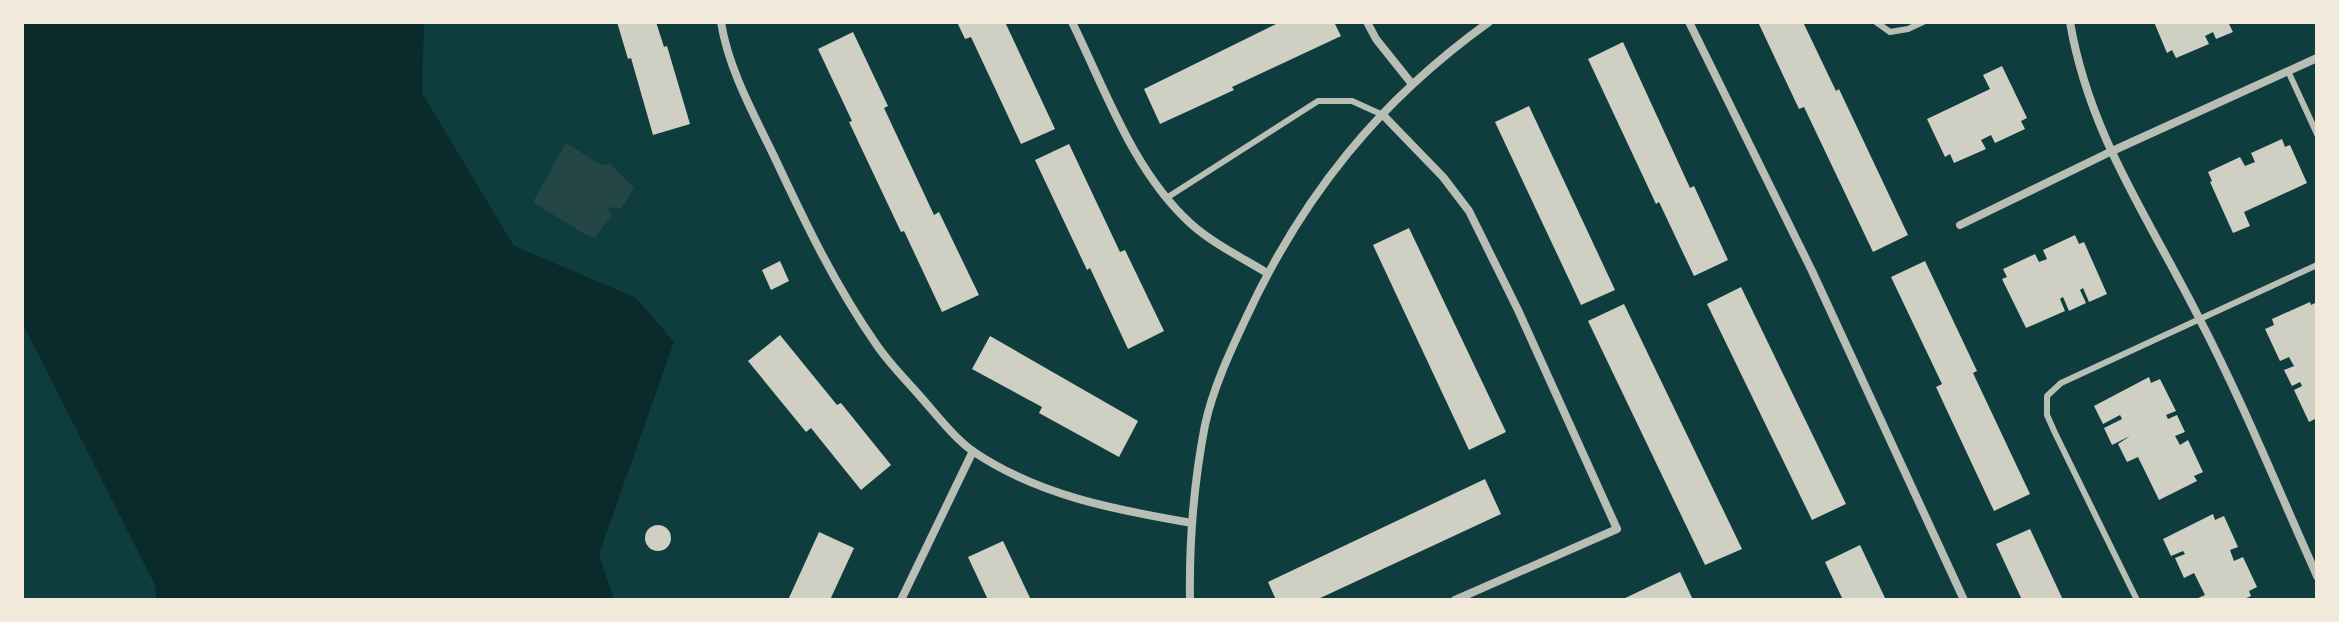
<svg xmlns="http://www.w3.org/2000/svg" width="2339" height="622" viewBox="0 0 2339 622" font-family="'Archivo Narrow',sans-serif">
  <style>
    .green { fill: #244646 }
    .water { fill: #0a2a2b }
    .building { fill: #cfcfc3 }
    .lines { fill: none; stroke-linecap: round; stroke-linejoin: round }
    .service { stroke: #b8beb3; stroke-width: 6 }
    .minor { stroke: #b8beb3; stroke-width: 8 }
  </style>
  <rect width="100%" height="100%" fill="#0f3d3e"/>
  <!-- green -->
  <path class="green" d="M566,143L601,165L610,164L634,188L621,209L608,207L612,216L595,237L586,235L533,202Z"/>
  <!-- water -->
  <path class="water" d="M22,22H424L422,93L514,246L636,298L674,342L599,554L614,600H156L155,585L22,322Z"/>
  <!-- building -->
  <g class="building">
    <path d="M617,22H656L664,47L667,46L690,124L653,135L631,58L628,59Z"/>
    <path d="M957,22H1005L1055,129L1021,144L971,37L965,39Z"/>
    <path d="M1280,22H1334L1341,36L1232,87L1234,90L1160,124L1144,89Z"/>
    <path d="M1758,22H1803L1836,91L1839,89L1908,235L1873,252L1804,107L1799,109Z"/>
    <path d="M2154,22H2228L2233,32L2216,39L2213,32L2205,36L2209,44L2176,58L2172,50L2167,53Z"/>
    <path d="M853,32L888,106L884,108L934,215L939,212L979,295L942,312L904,231L901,232L849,122L852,121L818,49Z"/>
    <path d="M1623,42L1690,188L1694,186L1728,260L1694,276L1659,202L1656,204L1588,59Z"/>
    <path d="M2002,66L2027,118L2021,121L2025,129L1995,143L1991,135L1981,140L1986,149L1954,163L1950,154L1945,157L1927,119L1990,89L1983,75Z"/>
    <path d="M1529,106L1615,290L1581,305L1495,122Z"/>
    <path d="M2282,139L2285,147L2290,145L2307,183L2244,212L2250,226L2233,233L2210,182L2212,181L2208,172L2240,157L2245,166L2255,162L2251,153Z"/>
    <path d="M1069,144L1120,252L1125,250L1164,331L1128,349L1090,268L1087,270L1035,160Z"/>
    <path d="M1409,228L1506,432L1469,450L1373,245Z"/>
    <path d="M2075,235L2079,244L2084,242L2107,294L2089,302L2083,288L2080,290L2086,303L2069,311L2063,297L2060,299L2065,311L2026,328L2002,279L2007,277L2003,269L2035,254L2039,262L2047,259L2043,250Z"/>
    <path d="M780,261L789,281L771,290L762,270Z"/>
    <path d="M1925,261L1977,371L1973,373L2030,494L1994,511L1936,387L1942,384L1891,277Z"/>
    <path d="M1741,287L1846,504L1812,520L1707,304Z"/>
    <path d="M2310,302L2311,305L2317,302V418L2309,422L2294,390L2302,386L2300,382L2292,386L2284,370L2294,366L2289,357L2280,361L2265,329L2274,325L2272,319Z"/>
    <path d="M1624,304L1742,549L1705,565L1588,321Z"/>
    <path d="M780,335L837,405L841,403L891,465L861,490L811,428L806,432L748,361Z"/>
    <path d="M990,336L1138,421L1119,457L1039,413L1042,407L972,369Z"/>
    <path d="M2149,377L2151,383L2160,379L2176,411L2166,415L2168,419L2177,415L2185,432L2175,436L2180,445L2188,440L2203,472L2194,476L2197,481L2159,500L2138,457L2127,462L2118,444L2130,436L2112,445L2104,428L2122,419L2120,415L2103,424L2094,406Z"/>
    <path d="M1485,479L1501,514L1316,600H1276L1268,582Z"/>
    <path d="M2213,514L2215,520L2224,516L2238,547L2230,550L2234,561L2243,557L2257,587L2249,591L2251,596L2242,600H2194L2205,595L2194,573L2184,578L2175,558L2185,554L2183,551L2171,556L2163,539Z"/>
    <circle cx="658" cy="538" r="13"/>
    <path d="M2030,529L2063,600H2022L1996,544Z"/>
    <path d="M819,532L854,548L830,600H788Z"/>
    <path d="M1003,541L1031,600H988L968,557Z"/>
    <path d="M1860,545L1886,600H1843L1825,562Z"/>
    <path d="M1680,572L1693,600H1621Z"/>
  </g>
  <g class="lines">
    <!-- service -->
    <g class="service">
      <path d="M1876,22L1890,32L1908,29L1923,22"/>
      <path d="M2288,71L2317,134"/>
      <path d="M1168,197L1318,101H1352L1383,115"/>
      <path d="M2137,600L2055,433L2047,415V396L2061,383L2317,265"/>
    </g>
    <!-- minor -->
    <g class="minor">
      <path d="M721,22C728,67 752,111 772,152C803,218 834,284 876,344C888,362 905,379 919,395C936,414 954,438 974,452C1040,496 1116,510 1192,523"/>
      <path d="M1072,22C1105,89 1133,171 1190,223C1212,243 1241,257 1267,273"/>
      <path d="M1367,22L1376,39L1412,84"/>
      <path d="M1689,22L1812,271L1964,600"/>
      <path d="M2070,22C2089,134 2148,217 2198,316C2242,400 2278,489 2317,576"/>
      <path d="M1383,115L1443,177L1469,211L1518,310L1617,529L1455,600"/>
      <path d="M1960,225L2110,152L2317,58"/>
      <path d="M901,600L973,451"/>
      <path d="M1190,600C1189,542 1194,482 1205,425C1213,388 1230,352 1246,318C1303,195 1379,101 1489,22"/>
    </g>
  </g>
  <!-- border -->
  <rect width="2339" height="622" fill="none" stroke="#f1e9da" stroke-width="48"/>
</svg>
